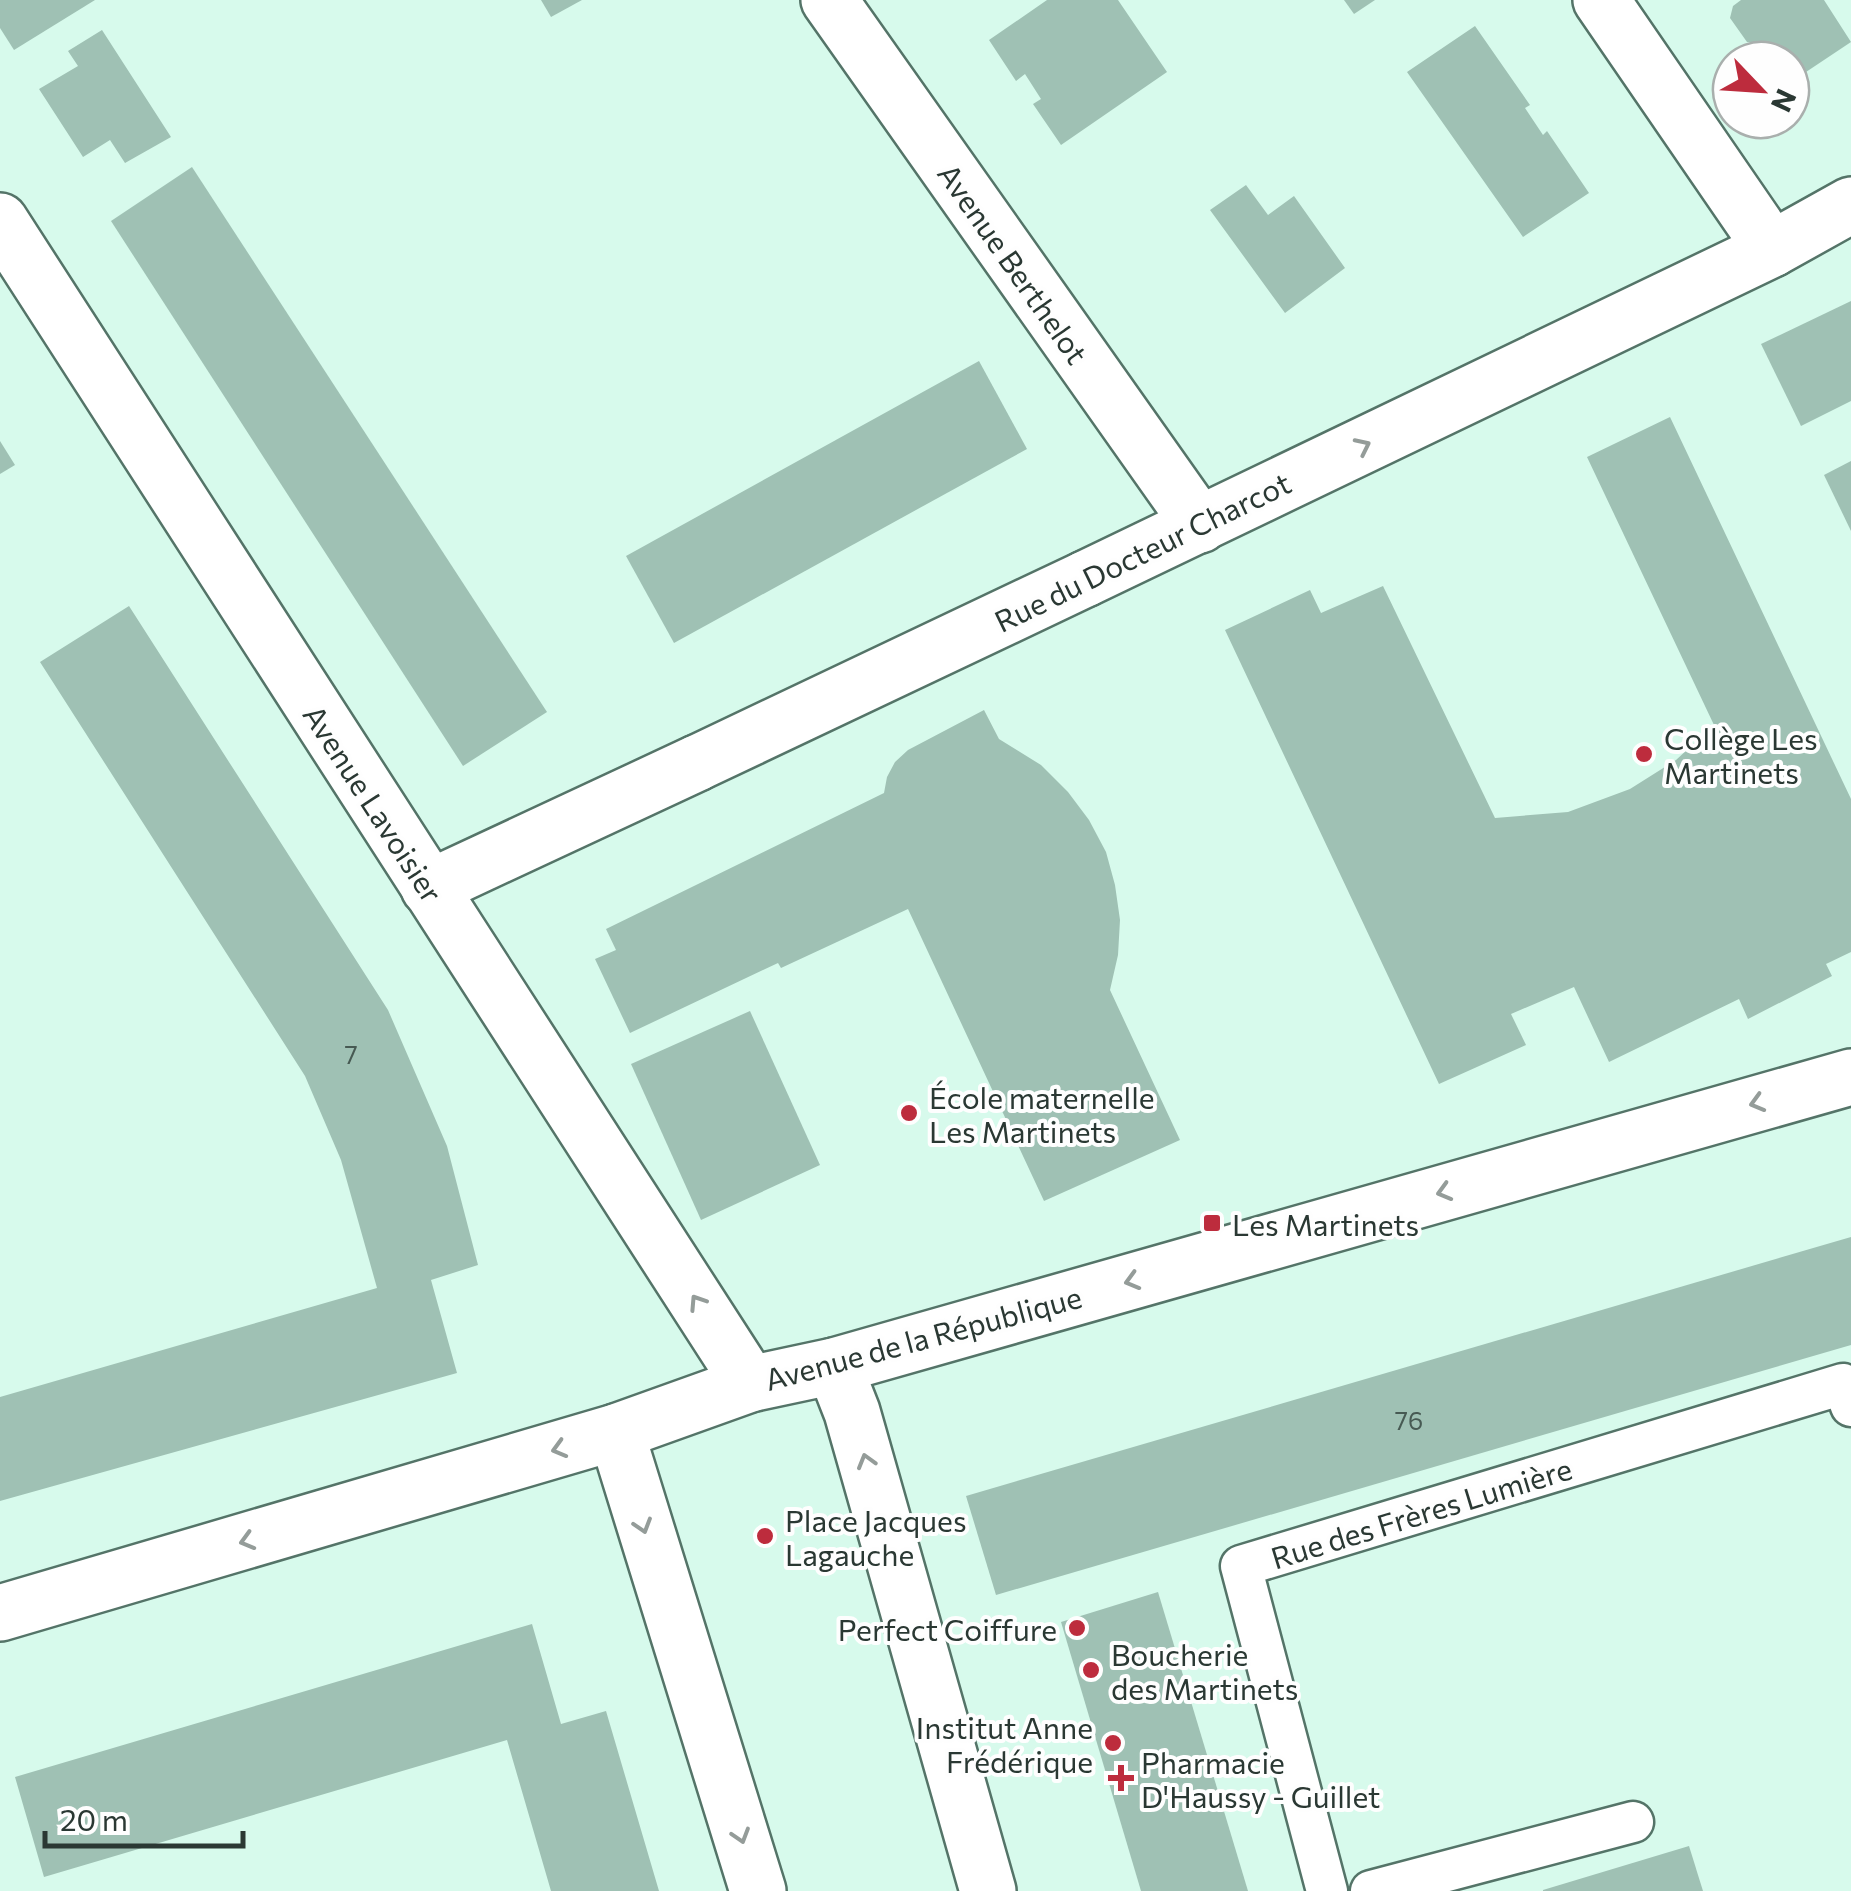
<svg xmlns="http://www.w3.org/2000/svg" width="1851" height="1891" viewBox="0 0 1851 1891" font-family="Commissioner,sans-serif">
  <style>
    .building { fill: #9fc1b4 }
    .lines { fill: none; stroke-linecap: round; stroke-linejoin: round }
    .service-casing { stroke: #547468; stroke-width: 45 }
    .pedestrian-casing { stroke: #547468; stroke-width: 60 }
    .minor-casing { stroke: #547468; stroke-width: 60 }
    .service { stroke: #fff; stroke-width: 40 }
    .pedestrian { stroke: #fff; stroke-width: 55 }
    .minor { stroke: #fff; stroke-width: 55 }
    .oneway { stroke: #949c99 }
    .poi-dot { fill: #bd2c3d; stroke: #fefefe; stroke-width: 4 }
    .labels { text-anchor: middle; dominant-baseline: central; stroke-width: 8; stroke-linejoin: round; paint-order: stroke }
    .number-label { font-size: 25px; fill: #475a53 }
    .street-label { font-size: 30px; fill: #2a3833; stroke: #fefefe }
    .poi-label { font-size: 30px; fill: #2a3833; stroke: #fefefe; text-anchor: start }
  </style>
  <rect width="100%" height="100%" fill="#d7faec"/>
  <!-- building -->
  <g class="building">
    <path d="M0,0H95L14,50L0,28Z"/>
    <path d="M541,0H582L551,17Z"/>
    <path d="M1047,0H1118L1167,72L1061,145L1033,104L1041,99L1025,74L1016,81L989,40Z"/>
    <path d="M1344,0H1375L1354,14Z"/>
    <path d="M1741,0H1824L1851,42L1791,82V60H1773L1761,42H1747L1730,18L1733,6Z"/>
    <path d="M1475,26L1530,105L1525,108L1543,135L1547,131L1589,193L1523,237L1407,72Z"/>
    <path d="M102,30L171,137L125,163L110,140L83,157L39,89L78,66L68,51Z"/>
    <path d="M192,167L547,712L463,766L111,221Z"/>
    <path d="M1246,185L1268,215L1294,196L1345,268L1285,313L1210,210Z"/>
    <path d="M1851,301V401L1801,426L1761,344Z"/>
    <path d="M979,361L1027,449L674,643L626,556Z"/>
    <path d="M1670,417L1851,799V952L1826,964L1832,976L1748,1019L1739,999L1609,1062L1574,987L1511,1014L1526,1045L1439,1084L1225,630L1310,590L1321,613L1383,586L1495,818L1568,812L1630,789L1676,760L1714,725L1587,457Z"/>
    <path d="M0,441L15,465L0,474Z"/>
    <path d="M1851,461V531L1824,475Z"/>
    <path d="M129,606L388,1010L447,1146L478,1265L431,1280L457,1373L0,1501V1397L377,1288L341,1160L305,1076L40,662Z"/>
    <path d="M984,710L999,739L1041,765L1068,792L1089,820L1106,852L1115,885L1120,920L1118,955L1110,990L1180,1140L1044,1201L908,909L781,968L778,963L630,1033L595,959L616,950L606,929L884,793L887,777L895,762L908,750Z"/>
    <path d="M750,1011L820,1165L701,1220L631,1064Z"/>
    <path d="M1851,1237V1345L996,1595L966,1496Z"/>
    <path d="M1158,1592L1248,1891H1141L1061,1622Z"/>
    <path d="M532,1624L561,1724L606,1711L659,1891H551L507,1740L44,1877L15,1777Z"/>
    <path d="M1689,1846L1703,1891H1543V1890Z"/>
  </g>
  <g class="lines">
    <!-- service casing -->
    <g class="service-casing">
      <g id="service">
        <path d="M1327,1891L1241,1566L1843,1384L1851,1406"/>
        <path d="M1371,1891L1633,1822"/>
      </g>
    </g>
    <!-- pedestrian casing -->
    <g class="pedestrian-casing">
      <path id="pedestrian" d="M697,763L1085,579"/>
    </g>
    <!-- minor casing -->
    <g class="minor-casing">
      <g id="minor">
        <path d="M829,0L1200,525"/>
        <path d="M1601,0L1772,249"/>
        <path d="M0,221L750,1384"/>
        <path d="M1085,579L1772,249L1851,205"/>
        <path d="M429,888L697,763"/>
        <path d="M834,1366L852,1412L988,1891"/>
        <path d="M616,1432L758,1891"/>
        <path d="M0,1613L616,1432L750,1384L834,1366L1851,1077"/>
      </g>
    </g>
    <!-- service -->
    <use href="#service" class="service"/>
    <!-- pedestrian -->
    <use href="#pedestrian" class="pedestrian"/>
    <!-- minor -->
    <use href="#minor" class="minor"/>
  </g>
  <!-- one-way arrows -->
  <defs><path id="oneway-chevron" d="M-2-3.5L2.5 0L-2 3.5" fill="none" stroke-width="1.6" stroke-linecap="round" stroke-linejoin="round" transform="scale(2.5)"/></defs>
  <g class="oneway">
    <use href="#oneway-chevron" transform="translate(1363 446) rotate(-26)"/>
    <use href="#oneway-chevron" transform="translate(1757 1103) rotate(164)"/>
    <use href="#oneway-chevron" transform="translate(1444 1192) rotate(164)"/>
    <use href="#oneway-chevron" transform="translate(1132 1281) rotate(164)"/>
    <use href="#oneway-chevron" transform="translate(697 1302) rotate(-123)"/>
    <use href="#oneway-chevron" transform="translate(559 1449) rotate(164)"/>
    <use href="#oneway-chevron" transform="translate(866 1461) rotate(-106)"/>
    <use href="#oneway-chevron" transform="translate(643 1526) rotate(73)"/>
    <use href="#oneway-chevron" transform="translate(247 1541) rotate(164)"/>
    <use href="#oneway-chevron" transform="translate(741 1836) rotate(73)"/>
  </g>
  <!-- markers -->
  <g class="poi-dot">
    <circle cx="1644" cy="754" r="10"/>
    <circle cx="909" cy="1113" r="10"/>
    <rect x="1202" y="1213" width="20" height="20" rx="5"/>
    <circle cx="765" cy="1536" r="10"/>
    <circle cx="1077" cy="1628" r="10"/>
    <circle cx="1091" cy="1670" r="10"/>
    <circle cx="1113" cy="1743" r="10"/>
    <path d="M1116 1763h10v10h10v10h-10v10h-10v-10h-10v-10h10z"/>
  </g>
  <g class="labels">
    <!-- number labels -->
    <g class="number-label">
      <text x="351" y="1054">7</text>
      <text x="1409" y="1420">76</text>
    </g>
    <!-- street labels -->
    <g class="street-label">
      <text transform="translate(1014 263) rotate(55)">Avenue Berthelot</text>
      <text transform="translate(1142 551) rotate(-26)">Rue du Docteur Charcot</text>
      <text transform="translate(374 803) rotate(57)">Avenue Lavoisier</text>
      <text transform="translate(923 1337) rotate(-15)">Avenue de la République</text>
      <text transform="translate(1421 1512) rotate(-17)">Rue des Frères Lumière</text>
    </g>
    <!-- poi labels -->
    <g class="poi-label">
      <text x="1664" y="737">Collège Les<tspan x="1664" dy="34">Martinets</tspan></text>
      <text x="929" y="1096">École maternelle<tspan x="929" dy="34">Les Martinets</tspan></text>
      <text x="1232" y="1223">Les Martinets</text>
      <text x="785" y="1519">Place Jacques<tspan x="785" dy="34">Lagauche</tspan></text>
      <text x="1057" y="1628" text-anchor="end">Perfect Coiffure</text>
      <text x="1111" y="1653">Boucherie<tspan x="1111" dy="34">des Martinets</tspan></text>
      <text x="1093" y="1726" text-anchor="end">Institut Anne<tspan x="1093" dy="34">Frédérique</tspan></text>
      <text x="1141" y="1761">Pharmacie<tspan x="1141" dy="34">D'Haussy - Guillet</tspan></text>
    </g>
  </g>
  <!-- north arrow -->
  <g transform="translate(1761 90) rotate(115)"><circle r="48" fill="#fefefe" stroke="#a9afad" stroke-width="2.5"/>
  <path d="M0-8L18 38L0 25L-18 38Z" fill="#bd2c3d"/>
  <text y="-15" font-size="28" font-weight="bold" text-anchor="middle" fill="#2a3833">N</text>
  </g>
  <!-- scale -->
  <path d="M45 1831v15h198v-15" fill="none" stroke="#2a3833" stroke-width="5"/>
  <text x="60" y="1831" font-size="30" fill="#2a3833" stroke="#fefefe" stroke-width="8" paint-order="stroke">20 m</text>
</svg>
